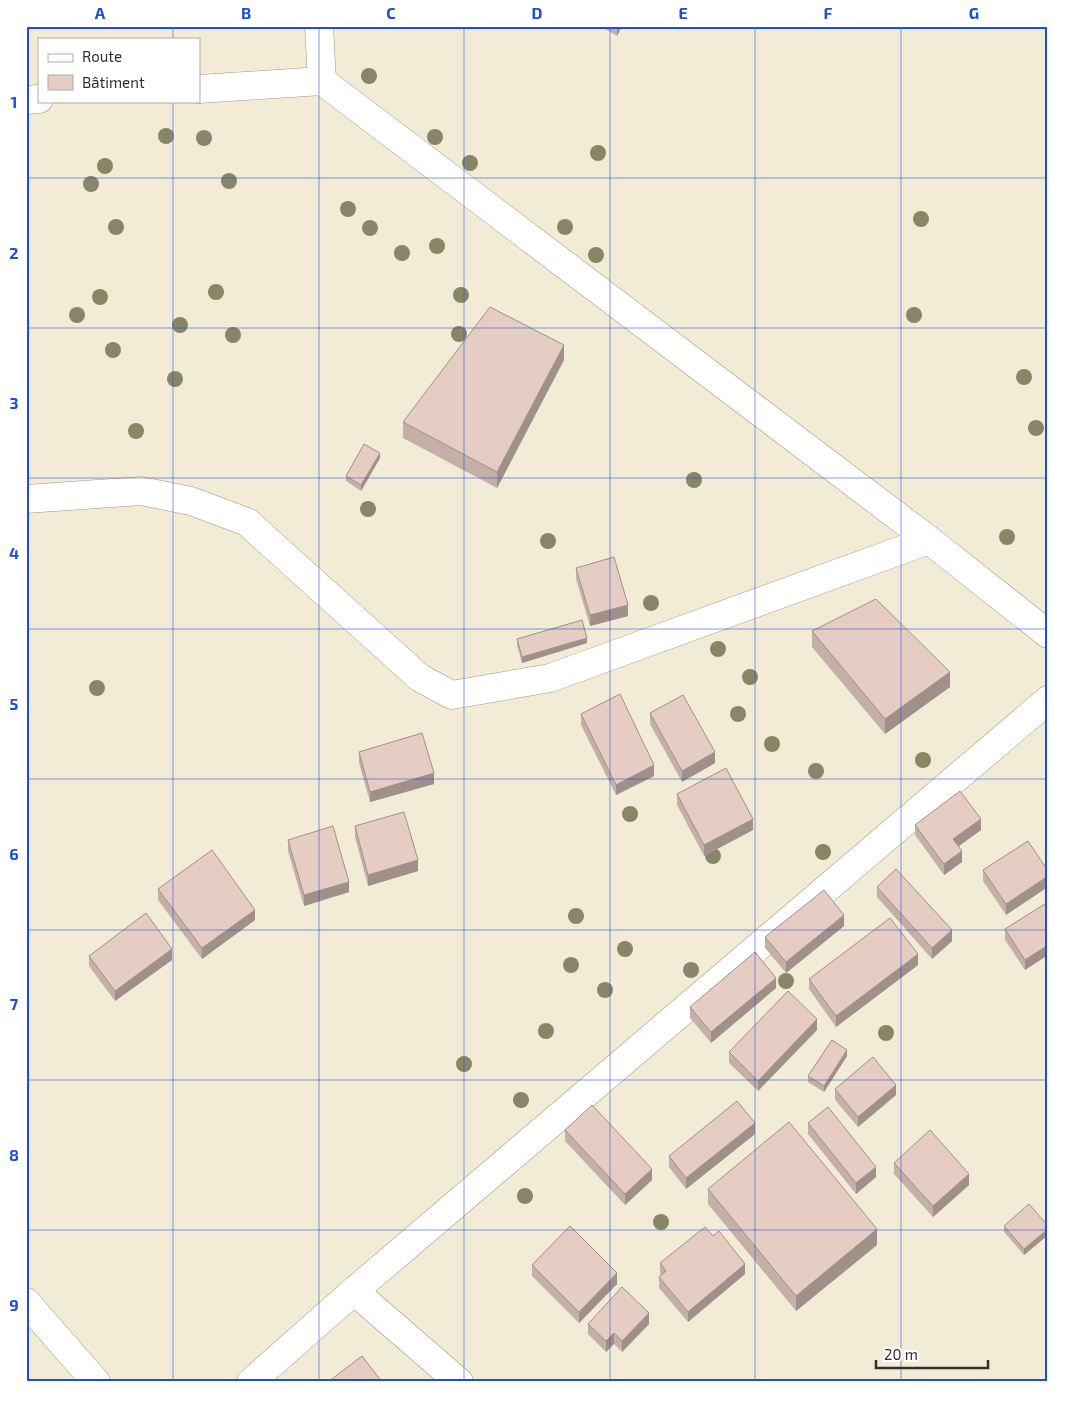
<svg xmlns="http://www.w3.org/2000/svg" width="1074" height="1408" viewBox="0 0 1074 1408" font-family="'Exo 2',sans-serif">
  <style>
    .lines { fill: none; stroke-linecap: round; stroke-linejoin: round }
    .minor-casing { stroke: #9d9783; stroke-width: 29 }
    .minor { stroke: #fff; stroke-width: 28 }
    .tree { fill: #888666 }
    .wall { fill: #c5b0a9 }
    .shaded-wall { fill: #a09089 }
    .building { fill: #e5cdc4; stroke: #a09089 }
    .grid { fill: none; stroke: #1d4ed8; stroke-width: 1; stroke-opacity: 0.55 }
    .neatline { fill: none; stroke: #1d4ed8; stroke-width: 2 }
    .grid-label { font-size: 16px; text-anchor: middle; font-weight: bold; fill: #1d4ed8 }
  </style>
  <rect width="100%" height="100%" fill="#f2ecd6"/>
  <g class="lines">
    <!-- minor casing -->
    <g class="minor-casing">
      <g id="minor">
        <path d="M319,26L322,81"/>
        <path d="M199,89L322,81L929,540L1048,634"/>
        <path d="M26,100L39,99"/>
        <path d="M26,499L141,491L191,501L247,522L420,678L452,695L550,678L929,540"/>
        <path d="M354,1291L459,1382"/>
        <path d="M26,1302L96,1382"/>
        <path d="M251,1382L354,1291L1048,700"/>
      </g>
    </g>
    <!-- minor -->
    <use href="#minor" class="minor"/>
  </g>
  <!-- trees -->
  <g class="tree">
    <circle cx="369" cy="76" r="8"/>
    <circle cx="166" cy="136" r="8"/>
    <circle cx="435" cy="137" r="8"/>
    <circle cx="204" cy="138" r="8"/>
    <circle cx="598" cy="153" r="8"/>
    <circle cx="470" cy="163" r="8"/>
    <circle cx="105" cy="166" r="8"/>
    <circle cx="229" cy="181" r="8"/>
    <circle cx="91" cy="184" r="8"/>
    <circle cx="348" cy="209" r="8"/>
    <circle cx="921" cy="219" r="8"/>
    <circle cx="116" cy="227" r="8"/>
    <circle cx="565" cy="227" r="8"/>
    <circle cx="370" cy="228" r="8"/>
    <circle cx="437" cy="246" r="8"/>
    <circle cx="402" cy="253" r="8"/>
    <circle cx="596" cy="255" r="8"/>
    <circle cx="216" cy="292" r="8"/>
    <circle cx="461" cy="295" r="8"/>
    <circle cx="100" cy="297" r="8"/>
    <circle cx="77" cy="315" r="8"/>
    <circle cx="914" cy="315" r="8"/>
    <circle cx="180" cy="325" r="8"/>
    <circle cx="459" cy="334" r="8"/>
    <circle cx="233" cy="335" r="8"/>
    <circle cx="113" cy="350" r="8"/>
    <circle cx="1024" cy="377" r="8"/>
    <circle cx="175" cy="379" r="8"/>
    <circle cx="1036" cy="428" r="8"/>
    <circle cx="136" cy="431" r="8"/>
    <circle cx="694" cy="480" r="8"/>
    <circle cx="368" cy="509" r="8"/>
    <circle cx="1007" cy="537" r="8"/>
    <circle cx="548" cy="541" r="8"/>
    <circle cx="651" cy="603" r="8"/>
    <circle cx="718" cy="649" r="8"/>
    <circle cx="750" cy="677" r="8"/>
    <circle cx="97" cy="688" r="8"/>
    <circle cx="738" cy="714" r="8"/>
    <circle cx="772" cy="744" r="8"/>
    <circle cx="923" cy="760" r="8"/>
    <circle cx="816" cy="771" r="8"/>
    <circle cx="630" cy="814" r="8"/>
    <circle cx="823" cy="852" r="8"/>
    <circle cx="713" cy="856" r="8"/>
    <circle cx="576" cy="916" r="8"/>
    <circle cx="625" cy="949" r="8"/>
    <circle cx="571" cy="965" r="8"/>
    <circle cx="691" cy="970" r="8"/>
    <circle cx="786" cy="981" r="8"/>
    <circle cx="605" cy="990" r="8"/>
    <circle cx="546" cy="1031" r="8"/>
    <circle cx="886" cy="1033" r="8"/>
    <circle cx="464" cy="1064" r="8"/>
    <circle cx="521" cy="1100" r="8"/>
    <circle cx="525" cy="1196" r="8"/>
    <circle cx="661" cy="1222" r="8"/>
  </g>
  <!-- wall -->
  <g class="wall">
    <path d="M600,26H622L617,36Z"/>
    <path d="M564,360L497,488L403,438V422Z"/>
    <path d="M380,458L361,491L346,481V476Z"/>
    <path d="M576,568L628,616L590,626L576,579Z"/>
    <path d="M812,631L950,687L885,734L812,647Z"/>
    <path d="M517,639L587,643L522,663L517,645Z"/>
    <path d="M650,713L715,763L682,782L650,724Z"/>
    <path d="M581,714L654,776L616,795L581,725Z"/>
    <path d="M359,752L434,784L370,802L359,763Z"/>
    <path d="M677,794L753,830L704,856L677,805Z"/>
    <path d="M915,825L981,830L958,847L962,862L944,875L915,835Z"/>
    <path d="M355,826L418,871L368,886L355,837Z"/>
    <path d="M288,840L349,892L304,906L288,851Z"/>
    <path d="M1028,841L1006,915L983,881V870Z"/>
    <path d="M877,887L952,941L932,959L877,897Z"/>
    <path d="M158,889L255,920L202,959L158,900Z"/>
    <path d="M1048,902L1025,970L1005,940V929Z"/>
    <path d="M844,926L786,973L765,948V937Z"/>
    <path d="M89,956L172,960L115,1001L89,966Z"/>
    <path d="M918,965L836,1027L809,989V979Z"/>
    <path d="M776,988L711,1043L690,1018V1007Z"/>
    <path d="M817,1030L758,1091L729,1063V1052Z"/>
    <path d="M847,1056L824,1092L808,1082V1076Z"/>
    <path d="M835,1089L896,1095L858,1127L835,1100Z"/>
    <path d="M808,1123L876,1177L856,1194L808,1134Z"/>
    <path d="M565,1130L652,1180L625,1205L565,1141Z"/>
    <path d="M755,1134L686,1189L669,1167V1156Z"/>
    <path d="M894,1163L969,1185L933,1217L894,1174Z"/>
    <path d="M708,1189L877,1245L796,1311L708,1204Z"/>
    <path d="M1004,1226H1048V1235L1024,1255L1004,1232Z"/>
    <path d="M660,1263L745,1274L688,1322L659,1288V1277L661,1275L660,1274Z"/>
    <path d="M532,1265L617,1284L579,1323L532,1276Z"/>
    <path d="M588,1324H649L622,1352L614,1344L606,1352L588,1334Z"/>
  </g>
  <!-- shaded-wall -->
  <g class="shaded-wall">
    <path d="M617,26H622L617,36Z"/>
    <path d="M564,345V360L497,488V472Z"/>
    <path d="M380,453V458L361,491V485Z"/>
    <path d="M628,605V616L590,626V615Z"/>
    <path d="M587,638V643L522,663V657Z"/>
    <path d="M950,672V687L885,734V719Z"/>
    <path d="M715,752V763L682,782V771Z"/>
    <path d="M654,765V776L616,795V785Z"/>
    <path d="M434,773V784L370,802V792Z"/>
    <path d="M753,819V830L704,856V845Z"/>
    <path d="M981,819V830L953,850V839Z"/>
    <path d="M962,851V862L944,875V864Z"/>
    <path d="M418,860V871L368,886V875Z"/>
    <path d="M1048,876V887L1006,915V904Z"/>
    <path d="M349,882V892L304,906V895Z"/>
    <path d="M255,910V920L202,959V948Z"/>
    <path d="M844,915V926L786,973V962Z"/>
    <path d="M952,930V941L932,959V948Z"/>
    <path d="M1048,945V955L1025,970V960Z"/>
    <path d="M172,949V960L115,1001V991Z"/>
    <path d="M918,954V965L836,1027V1016Z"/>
    <path d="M776,978V988L711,1043V1032Z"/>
    <path d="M817,1019V1030L758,1091V1081Z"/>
    <path d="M28,1040V1051L26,1052V1041Z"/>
    <path d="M847,1050V1056L824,1092V1086Z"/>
    <path d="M896,1085V1095L858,1127V1117Z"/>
    <path d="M755,1123V1134L686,1189V1178Z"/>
    <path d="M876,1167V1177L856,1194V1183Z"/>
    <path d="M652,1169V1180L625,1205V1194Z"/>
    <path d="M969,1174V1185L933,1217V1206Z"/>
    <path d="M877,1229V1245L796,1311V1296Z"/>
    <path d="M1048,1229V1235L1024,1255V1249Z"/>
    <path d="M745,1264V1274L688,1322V1312Z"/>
    <path d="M617,1273V1284L579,1323V1312Z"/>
    <path d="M649,1313V1324L622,1352V1341Z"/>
    <path d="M614,1333V1344L606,1352V1341Z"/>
    <path d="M28,1361V1372L26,1373V1362Z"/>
  </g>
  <!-- building -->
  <g class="building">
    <path d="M490,307L564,345L497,472L403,422Z"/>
    <path d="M364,444L380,453L361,485L346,476Z"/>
    <path d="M614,557L628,605L590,615L576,568Z"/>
    <path d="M876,599L950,672L885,719L812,631Z"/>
    <path d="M582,620L587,638L522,657L517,639Z"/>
    <path d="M620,694L654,765L616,785L581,714Z"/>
    <path d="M683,695L715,752L682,771L650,713Z"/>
    <path d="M422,733L434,773L370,792L359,752Z"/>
    <path d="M726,768L753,819L704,845L677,794Z"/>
    <path d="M960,791L981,819L953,839L962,851L944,864L915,825Z"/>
    <path d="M404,812L418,860L368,875L355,826Z"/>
    <path d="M333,826L349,882L304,895L288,840Z"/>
    <path d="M1028,841L1048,871V876L1006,904L983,870Z"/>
    <path d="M212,850L255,910L202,948L158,889Z"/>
    <path d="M896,869L952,930L932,948L877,887Z"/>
    <path d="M824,890L844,915L786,962L765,937Z"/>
    <path d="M1048,902V945L1025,960L1005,929Z"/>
    <path d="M146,913L172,949L115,991L89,956Z"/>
    <path d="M890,918L918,954L836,1016L809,979Z"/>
    <path d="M755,952L776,978L711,1032L690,1007Z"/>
    <path d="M788,991L817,1019L758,1081L729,1052Z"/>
    <path d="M832,1040L847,1050L824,1086L808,1076Z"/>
    <path d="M873,1057L896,1085L858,1117L835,1089Z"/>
    <path d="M737,1101L755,1123L686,1178L669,1156Z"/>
    <path d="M592,1105L652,1169L625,1194L565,1130Z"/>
    <path d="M828,1107L876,1167L856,1183L808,1123Z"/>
    <path d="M789,1122L877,1229L796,1296L708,1189Z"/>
    <path d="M930,1130L969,1174L933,1206L894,1163Z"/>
    <path d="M1029,1204L1048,1226V1229L1024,1249L1004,1226Z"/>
    <path d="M570,1226L617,1273L579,1312L532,1265Z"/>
    <path d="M705,1227L713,1236L719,1231L745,1264L688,1312L659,1277L666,1271L660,1263Z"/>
    <path d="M622,1287L649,1313L622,1341L614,1333L606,1341L588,1324Z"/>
    <path d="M362,1356L382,1382H328Z"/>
  </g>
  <!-- grid -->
  <path class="grid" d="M173,26V39M319,26V1382M464,26V1382M610,26V1382M755,26V1382M901,26V1382M173,101V1382M26,178H1048M26,328H1048M26,478H1048M26,629H1048M26,779H1048M26,930H1048M26,1080H1048M26,1230H1048"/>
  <!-- border -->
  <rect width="1074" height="1408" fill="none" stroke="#ffffff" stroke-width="55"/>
  <!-- legend -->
  <rect x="38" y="38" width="162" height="65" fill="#ffffff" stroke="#adada9"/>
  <rect x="48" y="54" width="25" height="8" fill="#ffffff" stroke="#adada9"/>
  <text x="82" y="62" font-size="15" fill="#333129">Route</text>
  <rect x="48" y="75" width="25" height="15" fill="#e5cdc4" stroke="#adada9"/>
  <text x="82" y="88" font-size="15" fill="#333129">Bâtiment</text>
  <!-- scale -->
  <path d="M876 1360v8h112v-8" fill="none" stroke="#333129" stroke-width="2.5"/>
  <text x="884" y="1360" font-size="15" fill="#333129" stroke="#ffffff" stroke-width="4" paint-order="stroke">20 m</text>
  <rect x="28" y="28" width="1018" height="1352" class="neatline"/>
  <g class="grid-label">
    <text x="100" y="19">A</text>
    <text x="246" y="19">B</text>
    <text x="391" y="19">C</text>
    <text x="537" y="19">D</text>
    <text x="683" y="19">E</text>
    <text x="828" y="19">F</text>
    <text x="974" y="19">G</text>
    <text x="14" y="108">1</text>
    <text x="14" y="259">2</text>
    <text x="14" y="409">3</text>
    <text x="14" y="559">4</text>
    <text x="14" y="710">5</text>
    <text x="14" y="860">6</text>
    <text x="14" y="1010">7</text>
    <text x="14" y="1161">8</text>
    <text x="14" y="1311">9</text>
  </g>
</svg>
